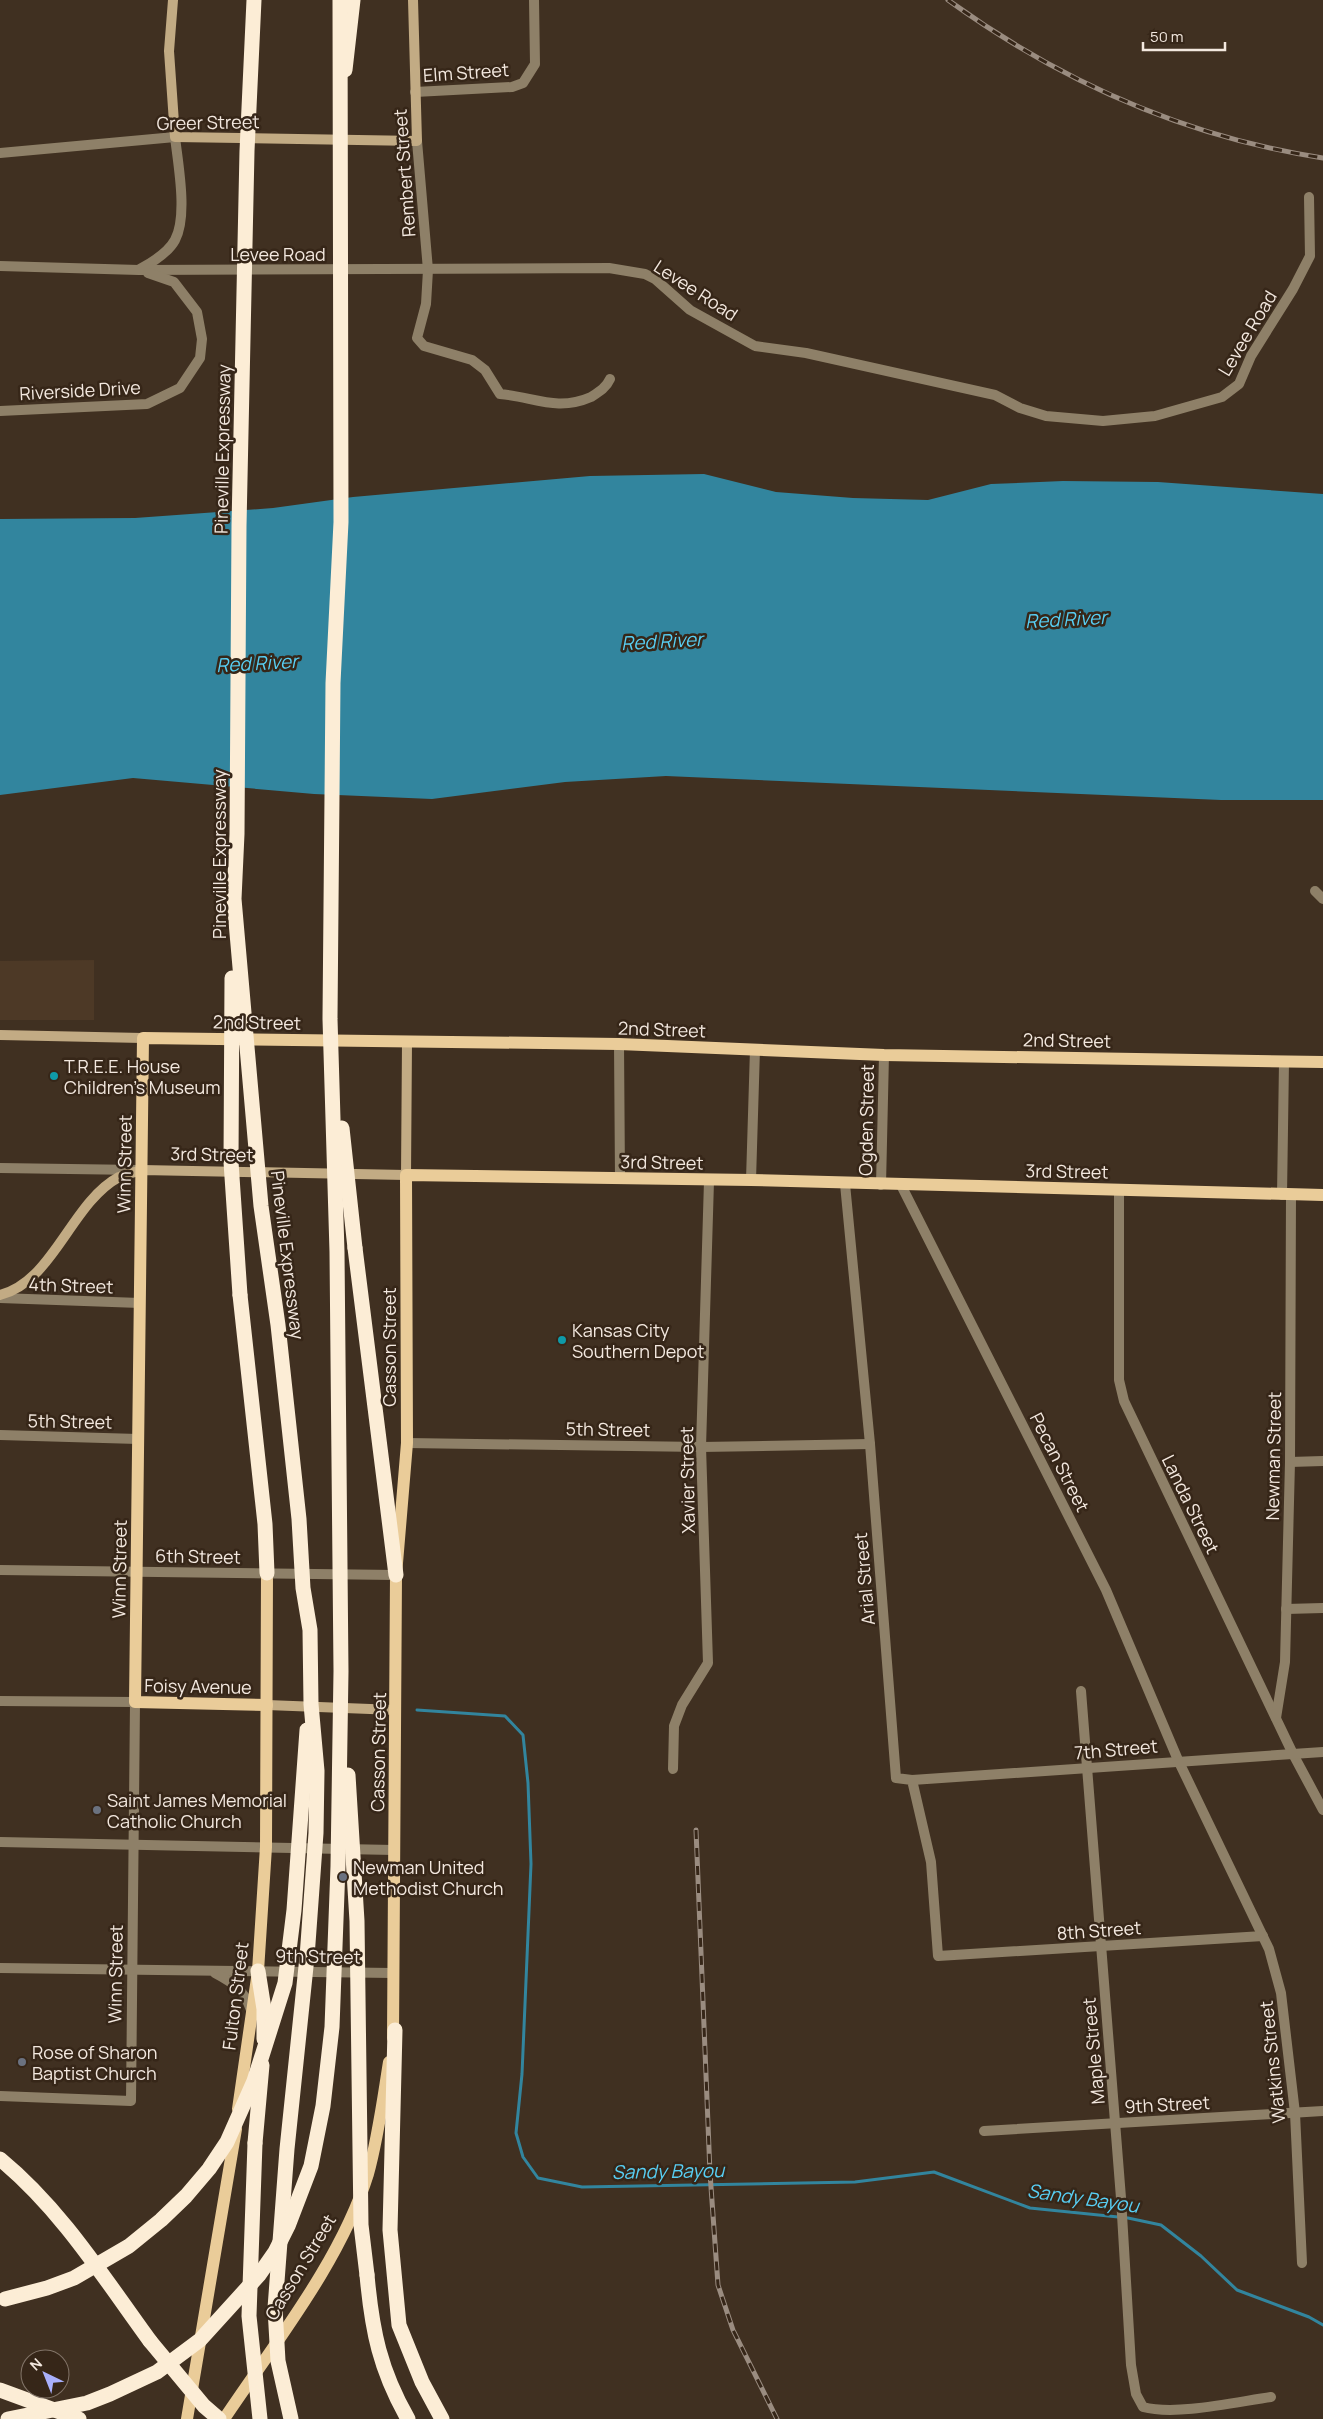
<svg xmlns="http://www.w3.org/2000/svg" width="1323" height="2419" viewBox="0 0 1323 2419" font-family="Manrope,sans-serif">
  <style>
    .built { fill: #4d3926 }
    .water { fill: #32859e }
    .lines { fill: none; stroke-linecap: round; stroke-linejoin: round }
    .stream { stroke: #32859e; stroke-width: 3 }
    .minor { stroke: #8e8068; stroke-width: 10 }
    .secondary { stroke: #c2ab84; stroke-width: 10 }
    .primary { stroke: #eacc99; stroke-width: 12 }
    .motorway { stroke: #fcedd6; stroke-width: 15 }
    .rail-casing { stroke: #9a8c80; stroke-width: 5 }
    .rail { stroke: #362618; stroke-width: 3; stroke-dasharray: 9; stroke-linecap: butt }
    .motorway-bridge { stroke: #fcedd6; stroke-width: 15 }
    .culture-dot { fill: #0f9aa8; stroke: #362618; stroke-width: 2 }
    .worship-dot { fill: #6b7280; stroke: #362618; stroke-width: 2 }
    .labels { text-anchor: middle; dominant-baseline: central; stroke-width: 5; stroke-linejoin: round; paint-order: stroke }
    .street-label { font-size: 18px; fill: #f3e8df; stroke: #362618 }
    .poi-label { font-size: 18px; fill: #f3e8df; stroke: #362618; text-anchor: start }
    .water-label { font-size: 19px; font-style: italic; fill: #58cff4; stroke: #362618 }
  </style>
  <rect width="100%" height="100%" fill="#403021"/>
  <!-- built -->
  <path class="built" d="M94,960V1020H0V961Z"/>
  <!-- water -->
  <path class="water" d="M704,474L776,492L853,498L928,500L991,484L1063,481L1158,482L1323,494V800H1221L666,776L565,782L432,799L314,794L133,778L0,795V519L135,518L273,508L353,497L590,476Z"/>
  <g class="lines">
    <!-- stream -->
    <path class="stream" d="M417,1710L505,1716L523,1735L528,1783L531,1864L522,2074L516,2133L523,2157L538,2178L582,2187L855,2182L934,2172L1030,2208L1128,2218L1161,2225L1201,2256L1237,2290L1309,2317L1323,2325"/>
    <!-- minor -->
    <g class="minor">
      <path d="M415,92L512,87L523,83L535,64L534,0"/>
      <path d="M417,141L428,270L426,304L417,338L424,346L472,360L485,370L500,394C534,397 557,412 591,397C599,392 606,388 610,379"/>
      <path d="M0,153L175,137C178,164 188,216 175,240C168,253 153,262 140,269"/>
      <path d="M0,266L139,270L609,268L645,274L655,279L690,310L755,346L806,353L995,395L1020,408L1046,416L1103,421L1155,416L1222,397L1239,384L1251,356L1293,289L1310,256L1309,197"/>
      <path d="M0,411L147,404L180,388L200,358L202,339L197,312L174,282L148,273"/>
      <path d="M1315,891L1323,899"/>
      <path d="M619,1044L620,1179"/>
      <path d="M0,1168L139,1170"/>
      <path d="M751,1180L755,1049"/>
      <path d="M845,1184L870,1444L896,1778L912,1780L931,1862L938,1956L1263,1936"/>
      <path d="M881,1185L884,1055"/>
      <path d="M901,1185L1106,1590L1178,1760L1269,1949L1281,1993L1295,2113L1302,2263"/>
      <path d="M1119,1190V1380L1124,1401L1293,1754L1323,1810"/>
      <path d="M1282,1195L1284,1062"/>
      <path d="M0,1298L140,1303"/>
      <path d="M0,1435L138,1439"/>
      <path d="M407,1443L701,1447L870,1444"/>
      <path d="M1290,1462L1323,1461"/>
      <path d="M0,1570L396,1575"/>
      <path d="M1286,1609L1323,1608"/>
      <path d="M1081,1691L1121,2198L1131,2365L1136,2394L1143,2407C1176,2416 1236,2402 1271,2397"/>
      <path d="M0,1701L135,1702L131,2101L0,2096"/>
      <path d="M1276,1718L1285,1662L1290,1462L1291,1194"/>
      <path d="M673,1769L674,1726L682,1705L708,1663L701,1447L709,1181"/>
      <path d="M912,1780L1323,1752"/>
      <path d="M0,1842L394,1850"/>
      <path d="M0,1968L393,1973"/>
      <path d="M215,1973C234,1983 244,1990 251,2010"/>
      <path d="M984,2131L1323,2111"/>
    </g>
    <!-- secondary -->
    <g class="secondary">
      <path d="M173,0L169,51L175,137L417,141L413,0"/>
      <path d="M0,1035L143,1038"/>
      <path d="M0,1295C54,1281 71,1203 119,1177C126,1174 135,1172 142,1170L406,1175L407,1042"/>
      <path d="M267,1705L396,1710"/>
    </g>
    <!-- primary -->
    <g class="primary">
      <path d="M267,1705L135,1702L143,1038L619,1044L884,1055L1323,1062"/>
      <path d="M393,2038L396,1575L407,1443L406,1175L751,1180L1323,1195"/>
      <path d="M238,2109L258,1971L266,1847L267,1573"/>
      <path d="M187,2419L236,2129"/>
      <path d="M224,2419C274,2344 341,2261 368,2174C378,2138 383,2099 389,2062"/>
    </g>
    <!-- motorway -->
    <g class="motorway">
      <path d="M345,70L353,0"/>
      <path d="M355,1248L396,1575"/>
      <path d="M240,1295L265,1524L267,1573"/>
      <path d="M258,1971L264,2009V2039"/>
      <path d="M395,2030L390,2230L399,2325L422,2382L442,2419"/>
      <path d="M255,2143L262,2065"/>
      <path d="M0,2159C61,2209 104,2278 150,2341"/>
      <path d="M367,2275C372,2331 380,2370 408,2419"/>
      <path d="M0,2390L79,2419"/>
    </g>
    <!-- rail casing -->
    <g class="rail-casing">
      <g id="rail">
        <path d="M948,0C1060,81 1186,137 1323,158"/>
        <path d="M696,1830L710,2173L718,2285L733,2330L777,2419"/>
      </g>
    </g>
    <!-- rail -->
    <use href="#rail" class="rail"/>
    <!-- motorway-bridge -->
    <g class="motorway-bridge">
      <path d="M254,0L247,151L239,526L237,834L234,899L261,1206L278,1325L299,1519L303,1588L310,1630L311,1704L317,1771L316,1833L307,1957L287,2149L275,2308L278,2361L291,2419"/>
      <path d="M232,978L231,1162L240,1295"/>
      <path d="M342,1128L355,1248"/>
      <path d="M348,1775L357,1921L361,2225L367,2275"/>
      <path d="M255,2143L249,2316L260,2419"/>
      <path d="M5,2299L47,2288L74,2278L129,2246L161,2220L186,2196L209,2169L227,2142L254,2081L285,1983L294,1910L307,1730"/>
      <path d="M150,2341L204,2406L219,2419"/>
      <path d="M8,2419L87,2403L110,2394L157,2372L200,2340L259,2275L275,2252L288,2226L311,2166L323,2106L332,2027L338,1866L341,1671L337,1252L330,1019L333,683L341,522L340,0"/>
    </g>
  </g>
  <!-- markers -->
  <g class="culture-dot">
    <circle cx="54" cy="1076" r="5"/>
    <circle cx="562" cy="1340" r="5"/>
  </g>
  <g class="worship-dot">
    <circle cx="97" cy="1810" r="5"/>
    <circle cx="343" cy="1877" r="5"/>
    <circle cx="22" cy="2062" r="5"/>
  </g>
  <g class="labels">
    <!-- street labels -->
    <g class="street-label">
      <text transform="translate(466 72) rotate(-4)">Elm Street</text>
      <text transform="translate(208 122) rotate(-1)">Greer Street</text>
      <text transform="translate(404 173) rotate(-94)">Rembert Street</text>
      <text x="278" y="254">Levee Road</text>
      <text transform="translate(696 290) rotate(33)">Levee Road</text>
      <text transform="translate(1247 333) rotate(-59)">Levee Road</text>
      <text transform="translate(80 390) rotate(-3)">Riverside Drive</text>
      <text transform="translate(222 449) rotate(-89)">Pineville Expressway</text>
      <text transform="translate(219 854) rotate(-90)">Pineville Expressway</text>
      <text transform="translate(257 1022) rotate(1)">2nd Street</text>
      <text transform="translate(662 1029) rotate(2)">2nd Street</text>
      <text transform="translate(1067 1040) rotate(1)">2nd Street</text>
      <text transform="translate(866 1120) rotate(-89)">Ogden Street</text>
      <text transform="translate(212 1154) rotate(1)">3rd Street</text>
      <text transform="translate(662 1162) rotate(1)">3rd Street</text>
      <text transform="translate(124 1164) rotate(-89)">Winn Street</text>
      <text transform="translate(1067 1171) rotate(1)">3rd Street</text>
      <text transform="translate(288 1255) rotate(83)">Pineville Expressway</text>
      <text transform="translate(71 1285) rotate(2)">4th Street</text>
      <text transform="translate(389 1347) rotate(-90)">Casson Street</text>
      <text transform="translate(70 1421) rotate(1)">5th Street</text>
      <text transform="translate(608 1429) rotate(1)">5th Street</text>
      <text transform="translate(1273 1456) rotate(-89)">Newman Street</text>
      <text transform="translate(1060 1462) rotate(63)">Pecan Street</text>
      <text transform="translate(687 1480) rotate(-91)">Xavier Street</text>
      <text transform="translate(1191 1504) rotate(64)">Landa Street</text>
      <text transform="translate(198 1556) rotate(1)">6th Street</text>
      <text transform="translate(119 1569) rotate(-89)">Winn Street</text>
      <text transform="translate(864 1579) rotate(-95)">Arial Street</text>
      <text transform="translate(198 1686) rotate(1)">Foisy Avenue</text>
      <text transform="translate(1116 1749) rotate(-5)">7th Street</text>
      <text transform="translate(378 1752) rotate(-89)">Casson Street</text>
      <text transform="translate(1099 1930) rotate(-4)">8th Street</text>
      <text transform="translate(318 1956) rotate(1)">9th Street</text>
      <text transform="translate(115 1974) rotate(-89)">Winn Street</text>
      <text transform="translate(235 1996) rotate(-83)">Fulton Street</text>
      <text transform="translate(1093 2051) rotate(-95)">Maple Street</text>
      <text transform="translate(1272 2062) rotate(-96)">Watkins Street</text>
      <text transform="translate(1167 2104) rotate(-3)">9th Street</text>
      <text transform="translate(300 2267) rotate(-59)">Casson Street</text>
    </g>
    <!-- poi labels -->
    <g class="poi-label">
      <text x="64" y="1066">T.R.E.E. House<tspan x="64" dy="21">Children's Museum</tspan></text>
      <text x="572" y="1330">Kansas City<tspan x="572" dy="21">Southern Depot</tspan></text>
      <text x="107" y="1800">Saint James Memorial<tspan x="107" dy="21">Catholic Church</tspan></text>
      <text x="353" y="1867">Newman United<tspan x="353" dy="21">Methodist Church</tspan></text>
      <text x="32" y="2052">Rose of Sharon<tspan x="32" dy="21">Baptist Church</tspan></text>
    </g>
    <!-- water labels -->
    <g class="water-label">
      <text transform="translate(1066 619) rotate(-3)">Red River</text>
      <text transform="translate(662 641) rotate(-3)">Red River</text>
      <text transform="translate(257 663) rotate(-3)">Red River</text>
      <text transform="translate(668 2171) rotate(-1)">Sandy Bayou</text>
      <text transform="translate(1083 2198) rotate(8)">Sandy Bayou</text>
    </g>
  </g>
  <!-- north arrow -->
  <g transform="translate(45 2374) rotate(317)"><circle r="24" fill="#362618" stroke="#827468"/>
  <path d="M0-4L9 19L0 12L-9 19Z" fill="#a9b0fc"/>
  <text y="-8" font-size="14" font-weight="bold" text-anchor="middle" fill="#f3e8df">N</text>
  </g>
  <!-- scale -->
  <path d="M1143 42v8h82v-8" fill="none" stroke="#f3e8df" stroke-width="2.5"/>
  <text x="1150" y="42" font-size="15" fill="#f3e8df" stroke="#362618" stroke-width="4" paint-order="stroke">50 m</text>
</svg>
